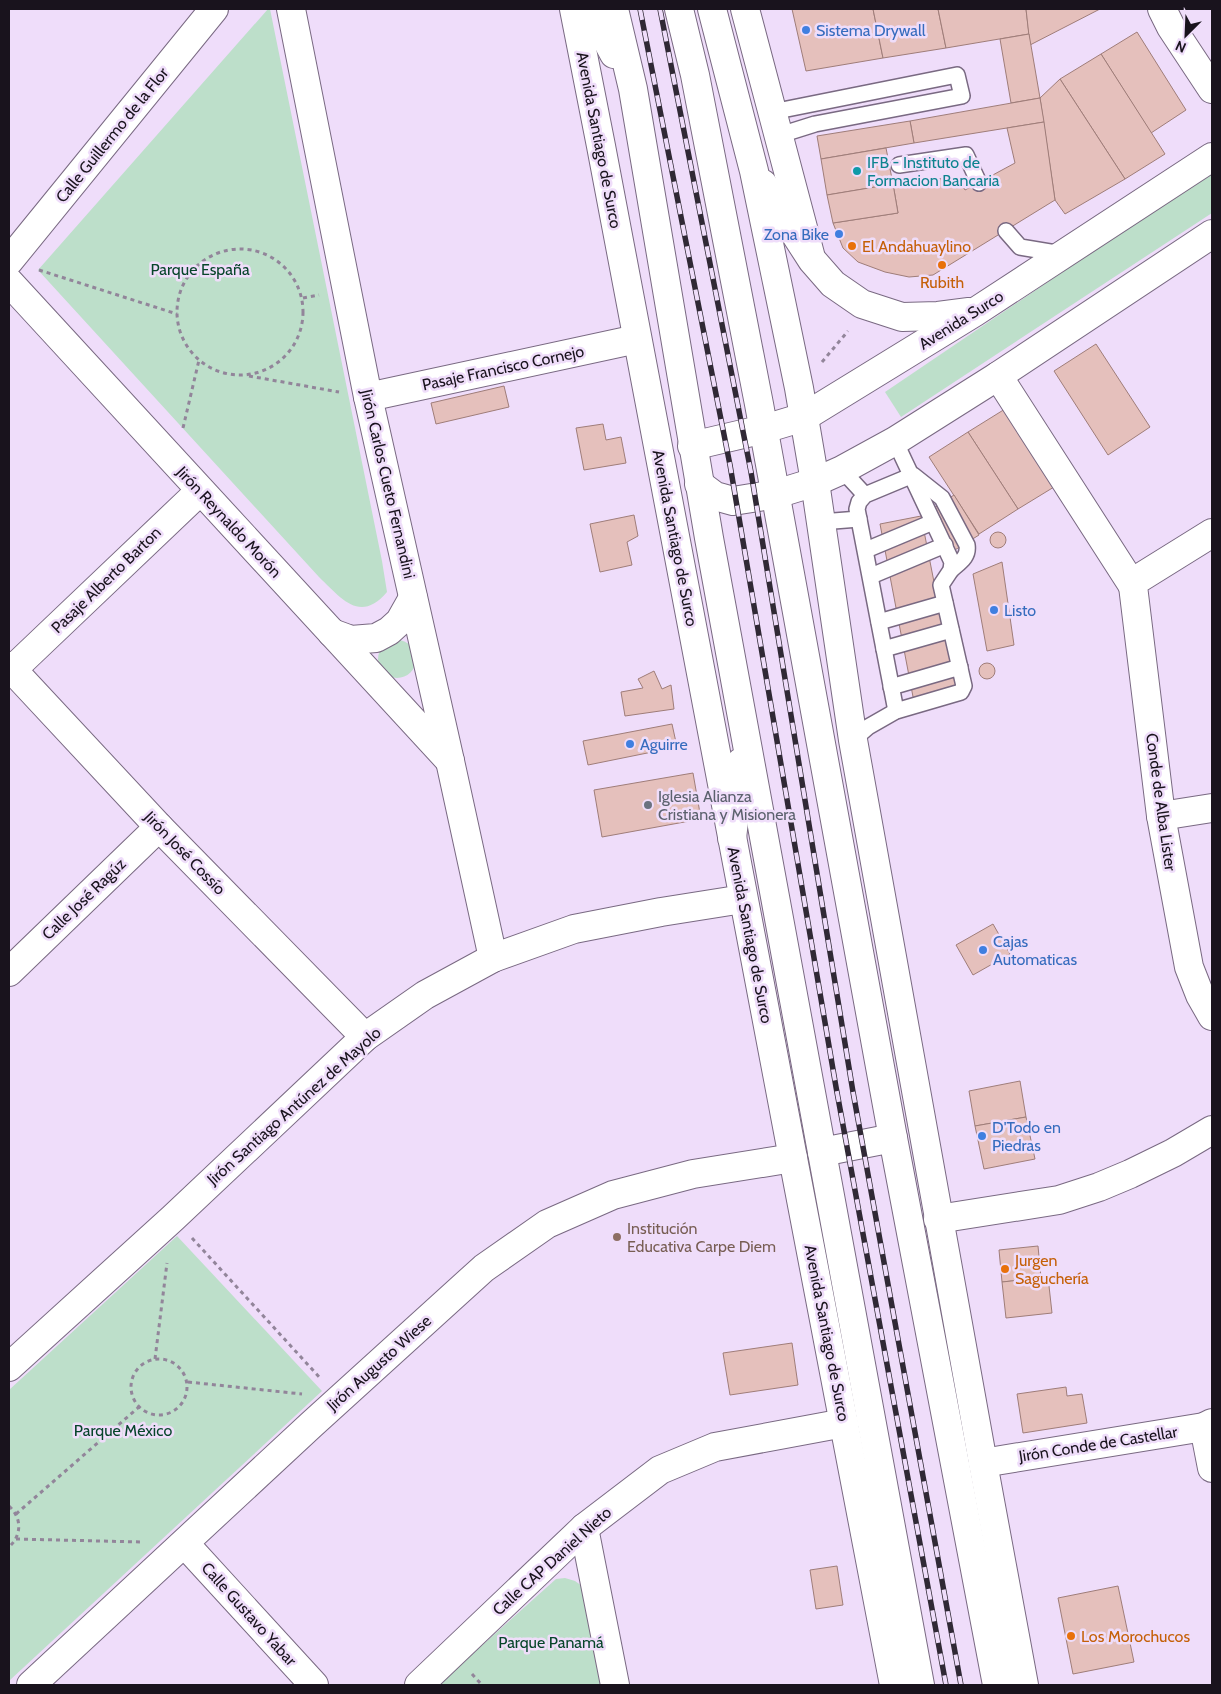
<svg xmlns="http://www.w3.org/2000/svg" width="1221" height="1694" viewBox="0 0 1221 1694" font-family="Cabin,sans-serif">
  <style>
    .green { fill: #bddfca }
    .building { fill: #e5c0bc; stroke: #9f7d79 }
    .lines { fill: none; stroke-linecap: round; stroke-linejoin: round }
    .lane-casing { stroke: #796982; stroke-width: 18 }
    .street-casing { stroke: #796982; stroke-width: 30 }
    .secondary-casing { stroke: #796982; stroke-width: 30 }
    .primary-casing { stroke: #796982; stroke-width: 30 }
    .path { stroke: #92859a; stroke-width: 3; stroke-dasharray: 4 4; stroke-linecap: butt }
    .lane { stroke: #fff; stroke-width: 15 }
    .street { stroke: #fff; stroke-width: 28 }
    .secondary { stroke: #fff; stroke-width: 28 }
    .primary { stroke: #fff; stroke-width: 28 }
    .rail-casing { stroke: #302935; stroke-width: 5.5 }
    .rail { stroke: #efddfa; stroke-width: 4; stroke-dasharray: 11; stroke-linecap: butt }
    .shop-dot { fill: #3f7fe0; stroke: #efddfa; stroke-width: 2 }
    .culture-dot { fill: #0f9aa8; stroke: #efddfa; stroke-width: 2 }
    .food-dot { fill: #e8710a; stroke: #efddfa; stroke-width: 2 }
    .worship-dot { fill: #6b7280; stroke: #efddfa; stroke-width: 2 }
    .education-dot { fill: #8d6e63; stroke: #efddfa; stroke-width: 2 }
    .labels { text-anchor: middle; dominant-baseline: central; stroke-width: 5; stroke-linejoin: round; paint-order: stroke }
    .shop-label { font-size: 16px; fill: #366cbe; stroke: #efddfa; text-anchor: start }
    .street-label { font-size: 16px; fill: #19131d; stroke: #efddfa }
    .culture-label { font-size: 16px; fill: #0d838f; stroke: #efddfa; text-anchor: start }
    .food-label { font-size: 16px; fill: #c56008; stroke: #efddfa; text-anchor: start }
    .park-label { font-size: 16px; fill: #06452a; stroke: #efddfa }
    .worship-label { font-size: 16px; fill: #5b616d; stroke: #efddfa; text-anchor: start }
    .education-label { font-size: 16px; fill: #785e54; stroke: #efddfa; text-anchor: start }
  </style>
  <rect width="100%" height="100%" fill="#efddfa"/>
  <!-- green -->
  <g class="green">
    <path d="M268,9H270L382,561L387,592C360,624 341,598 319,577L38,270Z"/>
    <path d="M1212,171V213L901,417L885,392Z"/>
    <circle cx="397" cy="659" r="19"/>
    <path d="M177,1236L322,1391L9,1681V1390Z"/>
    <path d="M565,1578L575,1581L582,1586L602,1685H438L556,1579Z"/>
  </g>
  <!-- building -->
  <g class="building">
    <path d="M792,9H873L883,58L806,71Z"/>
    <path d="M873,9H938L946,48L883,58Z"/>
    <path d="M938,9H1026L1029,34L946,48Z"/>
    <path d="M1026,9H1100L1030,45Z"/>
    <path d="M1137,32L1186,110L1151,133L1101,54Z"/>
    <path d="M1029,34L1040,98L1011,103L1000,39Z"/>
    <path d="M1101,54L1165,154L1125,179L1060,79Z"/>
    <path d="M1060,79L1125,179L1065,214L1055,200L1040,98Z"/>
    <path d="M1040,98L1044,122L914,143L910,121Z"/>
    <path d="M910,121L914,143L821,159L817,136Z"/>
    <path d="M1044,122L1055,200L933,275L909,277L885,272L858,262L843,248L833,223L898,213L893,184L957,177L965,190L1015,163L1007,128Z"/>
    <path d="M886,148L893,184L827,195L821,159Z"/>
    <path d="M893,184L898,213L833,223L827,195Z"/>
    <path d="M1096,344L1150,427L1108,455L1054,371Z"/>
    <path d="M504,386L509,407L436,424L431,403Z"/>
    <path d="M1005,409L1054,487L1018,509L968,432Z"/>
    <path d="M603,424L606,440L621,437L626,463L584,470L576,428Z"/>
    <path d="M968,432L1018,509L979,534L929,457Z"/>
    <path d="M954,495L979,535L950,553L925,514Z"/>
    <path d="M634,515L638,536L627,542L632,565L600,572L590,524Z"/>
    <path d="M921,516L935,587L960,694L914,702L880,524Z"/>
    <circle cx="998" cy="540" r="8"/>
    <path d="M1002,562L1014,645L987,651L973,574Z"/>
    <circle cx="987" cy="671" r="8"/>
    <path d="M654,671L662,689L671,685L674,709L625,716L621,692L643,688L638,679Z"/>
    <path d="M672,724L677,747L588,765L583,741Z"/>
    <path d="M693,773L701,819L602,837L594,790Z"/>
    <path d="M993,924L1010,954L973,975L956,945Z"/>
    <path d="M1020,1081L1026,1117L975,1126L969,1091Z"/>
    <path d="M1026,1117L1035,1159L984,1169L975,1126Z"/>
    <path d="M1038,1246L1041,1278L1002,1282L999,1250Z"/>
    <path d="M1048,1277L1052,1313L1006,1318L1002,1282Z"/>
    <path d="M792,1343L798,1385L730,1395L723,1353Z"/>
    <path d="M1066,1387L1067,1396L1082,1394L1087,1423L1023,1433L1017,1394Z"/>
    <path d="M837,1566L843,1605L816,1609L810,1570Z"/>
    <path d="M1118,1586L1134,1662L1073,1674L1058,1598Z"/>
  </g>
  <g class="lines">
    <!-- lane casing -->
    <g class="lane-casing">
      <g id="lane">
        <path d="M772,112L957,75L962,96L815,124L780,135"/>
        <path d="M899,165L966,155L979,183"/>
        <path d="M1006,231L1020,247L1062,254"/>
        <path d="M842,470L865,495"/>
        <path d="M821,522L859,519"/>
        <path d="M866,550L933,522"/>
        <path d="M871,576L945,545"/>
        <path d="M879,622L945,603"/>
        <path d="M884,649L951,630"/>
        <path d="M891,687L960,667"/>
        <path d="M896,711L857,509L859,502L865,495L913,475L942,498L967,545C969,557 960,562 951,570"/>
        <path d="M853,740L868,727L896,711L961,692L964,686L941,585L951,570L952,562L895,441"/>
      </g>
    </g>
    <!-- street casing -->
    <g class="street-casing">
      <g id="street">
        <path d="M291,9L368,397L450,761L493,958"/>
        <path d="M745,9L810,254"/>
        <path d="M1162,9L1171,27L1212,89"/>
        <path d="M9,261L214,9"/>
        <path d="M9,282L450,761"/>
        <path d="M998,376L1133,586"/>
        <path d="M368,397L637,339"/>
        <path d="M1212,533L1138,579L1133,586L1161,816L1189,967L1200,995L1212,1016"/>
        <path d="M332,633L351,640L376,638L389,631L400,621L413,598"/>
        <path d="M9,666L159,827L365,1037"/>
        <path d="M12,670L200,491"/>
        <path d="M1161,816L1212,808"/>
        <path d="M9,972L159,827"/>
        <path d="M938,1219L1059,1200L1099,1187L1130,1174L1173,1153L1212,1130"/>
        <path d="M9,1367L173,1218L365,1037L425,995L493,958L574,929L661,912L743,899"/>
        <path d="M1204,1427L1212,1468"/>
        <path d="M983,1463L1204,1427L1212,1423"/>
        <path d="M584,1528L615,1685"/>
        <path d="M185,1544L314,1685"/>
        <path d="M31,1685L311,1425L484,1268L547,1224L613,1195L693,1174L793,1158"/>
        <path d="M419,1685L584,1528L660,1470L715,1447L844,1423"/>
      </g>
    </g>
    <!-- secondary casing -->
    <g class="secondary-casing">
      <g id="secondary">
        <path d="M574,9L601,146L793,1158L894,1685"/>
        <path d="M712,9L754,171L799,388L815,482L853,740L983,1463L1024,1685"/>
        <path d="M763,184L812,260L833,284L862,304L902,317L938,316L969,312"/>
        <path d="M692,446L764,429L804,417L975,312L1212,157"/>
        <path d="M699,484L715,496L733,501L776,494L815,482L842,470L895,441L998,376L1212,234"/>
      </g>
    </g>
    <!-- primary casing -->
    <g class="primary-casing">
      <g id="primary">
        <path d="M590,9L614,54"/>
        <path d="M614,9L633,89L709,538L920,1685"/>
        <path d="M679,9L695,75L759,404L893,1138L997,1685"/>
        <path d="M732,838L741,762"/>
        <path d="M822,1152L893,1138"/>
      </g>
    </g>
    <!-- path -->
    <g class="path">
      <circle cx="240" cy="312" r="63"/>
      <path d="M39,270L177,314"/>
      <path d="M303,298L319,295"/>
      <path d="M822,362L848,331"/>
      <path d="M249,376L339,392"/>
      <path d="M183,428L199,360"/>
      <path d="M192,1238L321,1379"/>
      <circle cx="159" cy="1387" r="28"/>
      <path d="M155,1359L167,1263"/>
      <path d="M188,1382L302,1394"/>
      <path d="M9,1506C22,1518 22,1535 9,1547"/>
      <path d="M16,1514L139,1407"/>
      <path d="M16,1539L142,1542"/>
      <path d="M472,1674L482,1685"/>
    </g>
    <!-- lane -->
    <use href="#lane" class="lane"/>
    <!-- street -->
    <use href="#street" class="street"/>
    <!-- secondary -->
    <use href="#secondary" class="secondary"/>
    <!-- primary -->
    <use href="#primary" class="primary"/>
    <!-- rail casing -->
    <g class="rail-casing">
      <g id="rail">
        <path d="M640,9L730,465L836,1087L946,1685"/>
        <path d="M660,9L751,472L853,1092L961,1685"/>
      </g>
    </g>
    <!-- rail -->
    <use href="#rail" class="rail"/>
  </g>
  <!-- markers -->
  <g class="shop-dot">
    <circle cx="806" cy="30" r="5"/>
    <circle cx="839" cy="234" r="5"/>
    <circle cx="994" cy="610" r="5"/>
    <circle cx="630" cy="744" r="5"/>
    <circle cx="983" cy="950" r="5"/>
    <circle cx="982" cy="1136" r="5"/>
  </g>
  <circle class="culture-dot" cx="857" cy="171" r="5"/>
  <g class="food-dot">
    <circle cx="852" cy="246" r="5"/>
    <circle cx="942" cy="265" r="5"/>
    <circle cx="1005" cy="1269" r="5"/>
    <circle cx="1071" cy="1636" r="5"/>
  </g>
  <circle class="worship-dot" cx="648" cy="805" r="5"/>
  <circle class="education-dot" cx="617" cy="1237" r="5"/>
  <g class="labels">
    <!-- shop labels -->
    <g class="shop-label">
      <text x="816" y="30">Sistema Drywall</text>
      <text x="829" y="234" text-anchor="end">Zona Bike</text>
      <text x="1004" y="610">Listo</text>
      <text x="640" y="744">Aguirre</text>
      <text x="993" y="941">Cajas<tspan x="993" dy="18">Automaticas</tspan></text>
      <text x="992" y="1127">D'Todo en<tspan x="992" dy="18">Piedras</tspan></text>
    </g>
    <!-- street labels -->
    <g class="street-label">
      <text transform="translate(112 135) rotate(-51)">Calle Guillermo de la Flor</text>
      <text transform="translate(599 140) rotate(79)">Avenida Santiago de Surco</text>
      <text transform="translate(961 320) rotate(-32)">Avenida Surco</text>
      <text transform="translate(503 368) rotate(-12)">Pasaje Francisco Cornejo</text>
      <text transform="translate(388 484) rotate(77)">Jirón Carlos Cueto Fernandini</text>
      <text transform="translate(229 522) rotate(47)">Jirón Reynaldo Morón</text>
      <text transform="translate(675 538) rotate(79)">Avenida Santiago de Surco</text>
      <text transform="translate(106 580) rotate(-44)">Pasaje Alberto Barton</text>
      <text transform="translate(1161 802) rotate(82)">Conde de Alba Lister</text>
      <text transform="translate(185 853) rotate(46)">Jirón José Cossío</text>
      <text transform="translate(84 899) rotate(-44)">Calle José Ragúz</text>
      <text transform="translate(750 935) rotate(79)">Avenida Santiago de Surco</text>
      <text transform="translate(294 1106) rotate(-42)">Jirón Santiago Antúnez de Mayolo</text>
      <text transform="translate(827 1333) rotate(79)">Avenida Santiago de Surco</text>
      <text transform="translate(379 1363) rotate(-42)">Jirón Augusto Wiese</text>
      <text transform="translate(1098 1444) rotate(-9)">Jirón Conde de Castellar</text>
      <text transform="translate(552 1561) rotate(-42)">Calle CAP Daniel Nieto</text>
      <text transform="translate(249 1614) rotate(48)">Calle Gustavo Yabar</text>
    </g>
    <!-- culture labels -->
    <g class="culture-label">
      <text x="867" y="162">IFB - Instituto de<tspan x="867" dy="18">Formacion Bancaria</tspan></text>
    </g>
    <!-- food labels -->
    <g class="food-label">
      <text x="862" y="246">El Andahuaylino</text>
      <text x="942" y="282" text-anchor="middle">Rubith</text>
      <text x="1015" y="1260">Jurgen<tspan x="1015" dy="18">Saguchería</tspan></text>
      <text x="1081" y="1636">Los Morochucos</text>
    </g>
    <!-- park labels -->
    <g class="park-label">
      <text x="200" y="269">Parque España</text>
      <text x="123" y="1430">Parque México</text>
      <text x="551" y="1642">Parque Panamá</text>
    </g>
    <!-- worship labels -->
    <g class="worship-label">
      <text x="658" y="796">Iglesia Alianza<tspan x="658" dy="18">Cristiana y Misionera</tspan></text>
    </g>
    <!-- education labels -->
    <g class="education-label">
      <text x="627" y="1228">Institución<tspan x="627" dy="18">Educativa Carpe Diem</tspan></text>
    </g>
  </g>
  <!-- border -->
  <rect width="1221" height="1694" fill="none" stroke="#19131d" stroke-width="20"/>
  <!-- north arrow -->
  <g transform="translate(1186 35) rotate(204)" stroke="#efddfa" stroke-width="4" paint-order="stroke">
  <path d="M0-4L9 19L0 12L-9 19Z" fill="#19131d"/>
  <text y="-8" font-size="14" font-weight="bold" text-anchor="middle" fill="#19131d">N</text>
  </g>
</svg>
